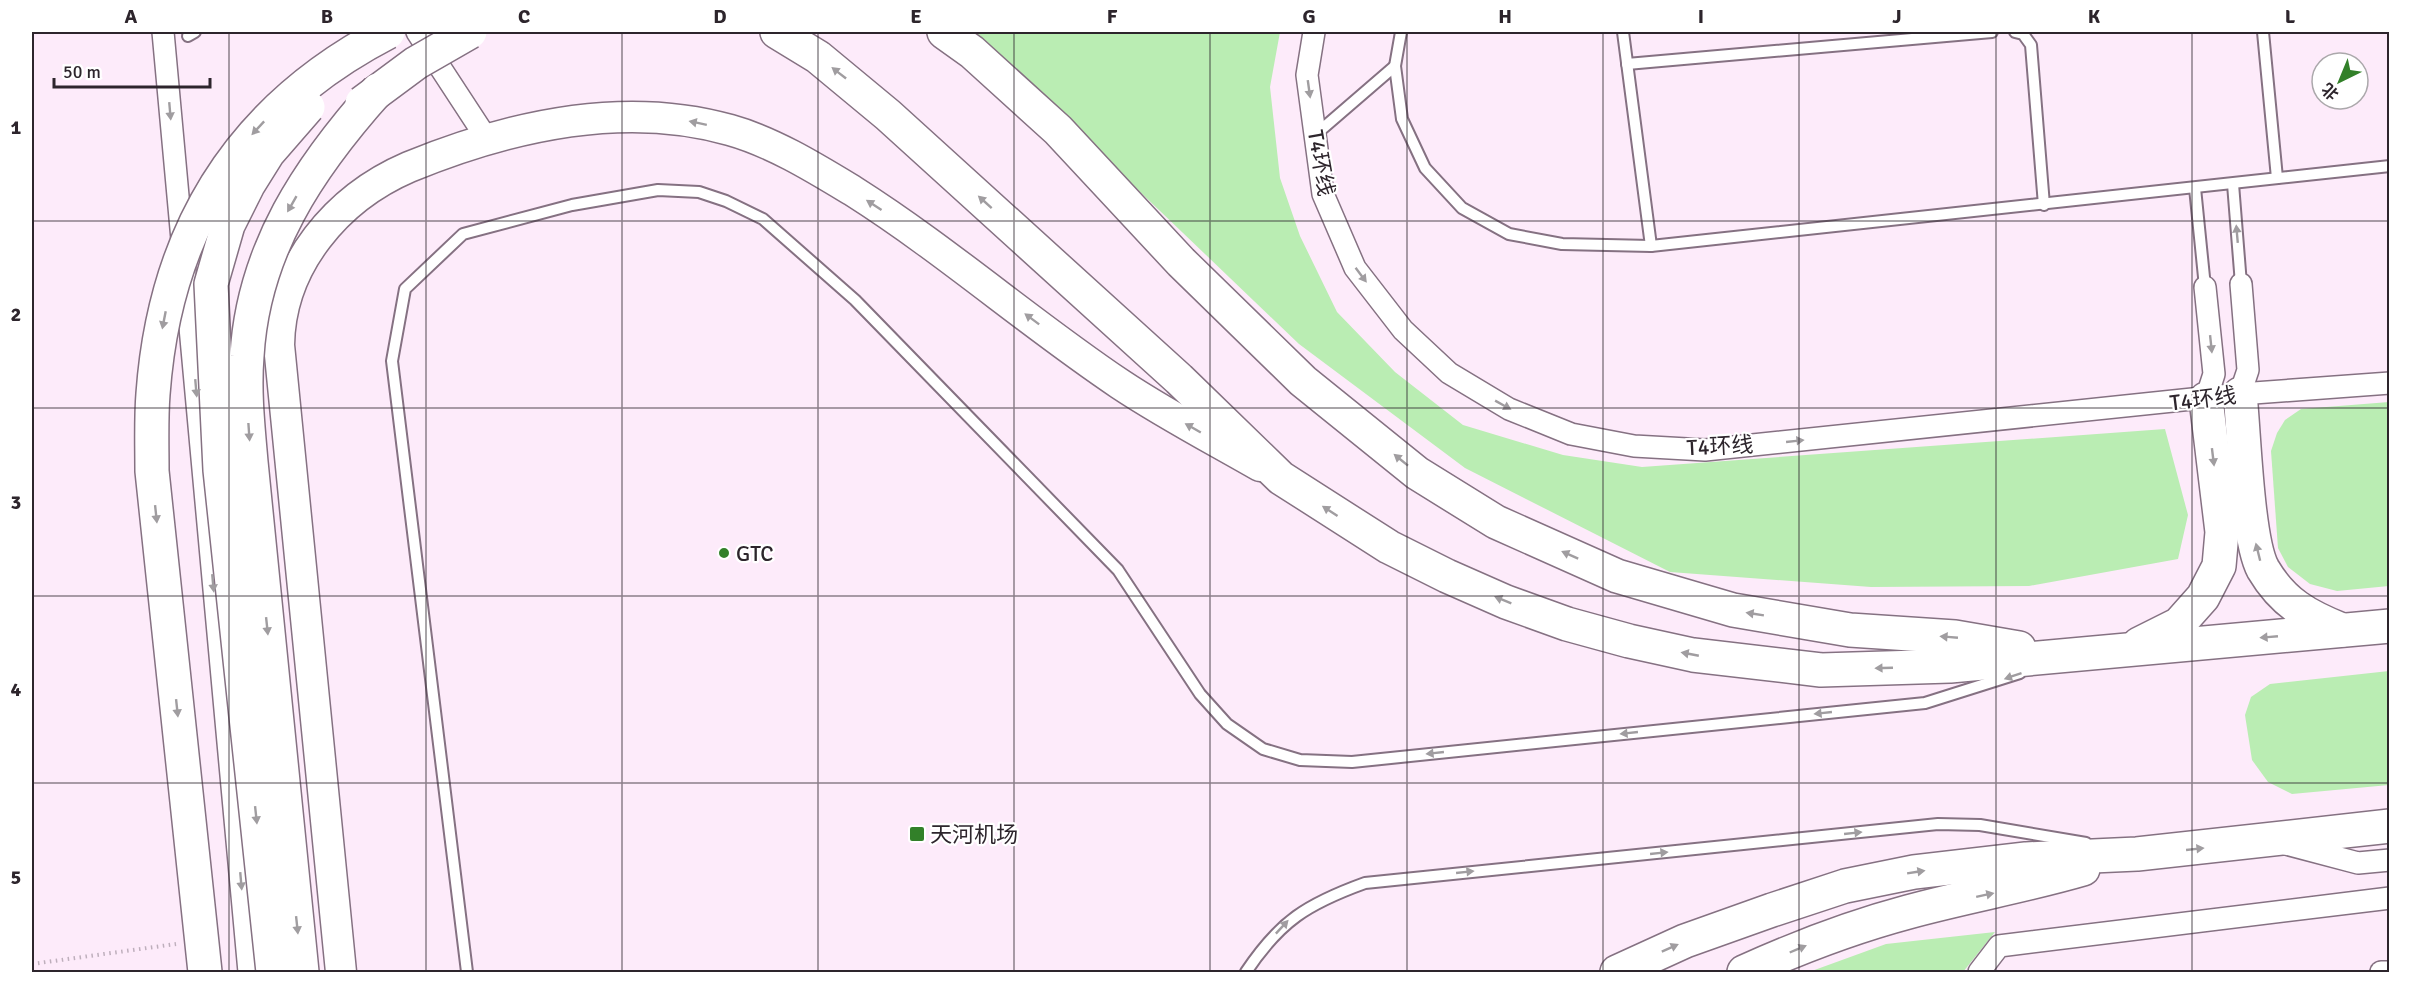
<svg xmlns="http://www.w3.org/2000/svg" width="2421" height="1004" viewBox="0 0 2421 1004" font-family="Signika,'Noto Sans SC',sans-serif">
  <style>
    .green { fill: #baedb3 }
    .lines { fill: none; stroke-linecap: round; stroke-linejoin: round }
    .lane-casing { stroke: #857182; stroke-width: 14 }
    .street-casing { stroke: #857182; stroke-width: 24 }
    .secondary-casing { stroke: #857182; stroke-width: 33 }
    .primary-casing { stroke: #857182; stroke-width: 36 }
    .path { stroke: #beafbc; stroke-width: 4; stroke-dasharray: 1.5 4.5; stroke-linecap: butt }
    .lane { stroke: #fff; stroke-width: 10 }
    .street { stroke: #fff; stroke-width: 21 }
    .secondary { stroke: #fff; stroke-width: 30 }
    .primary { stroke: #fff; stroke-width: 33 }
    .primary-bridge-casing { stroke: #857182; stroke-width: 36; stroke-linecap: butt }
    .primary-bridge { stroke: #fff; stroke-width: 33 }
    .oneway { fill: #a09da0 }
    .grid { fill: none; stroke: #2d252c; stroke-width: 1.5; stroke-opacity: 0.55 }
    .poi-dot { fill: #328029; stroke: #fff; stroke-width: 2 }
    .labels { text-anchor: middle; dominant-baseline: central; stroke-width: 4.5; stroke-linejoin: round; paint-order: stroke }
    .street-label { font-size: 22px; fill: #2d252c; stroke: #fff }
    .poi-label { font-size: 22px; fill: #2d252c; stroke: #fff; text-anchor: start }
    .neatline { fill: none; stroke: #2d252c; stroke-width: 2 }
    .grid-label { font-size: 20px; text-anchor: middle; font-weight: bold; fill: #2d252c }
  </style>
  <rect width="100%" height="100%" fill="#fdebfa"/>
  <!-- green -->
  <g class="green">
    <path d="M973,32H1280L1270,87L1280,178L1300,236L1337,312L1395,372L1463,425L1563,455L1642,467L2165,429L2188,515L2178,559L2029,586L1871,587L1670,572L1465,468L1299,344Z"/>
    <path d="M2389,402V586L2337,591L2310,584L2288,567L2278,548L2271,451L2277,433L2285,420L2301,409Z"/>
    <path d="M2389,671V785L2292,794L2268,782L2252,760L2245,715L2251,697L2270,684Z"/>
    <path d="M1995,932L1963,972H1809L1886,944Z"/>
  </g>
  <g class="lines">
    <!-- lane casing -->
    <g class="lane-casing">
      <g id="lane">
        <path d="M1401,32L1395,66L1402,119L1425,168L1462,208L1509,234L1562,244L1651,246L2390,166"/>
        <path d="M1623,32L1651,246"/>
        <path d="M2015,32L2023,34L2031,45L2044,205"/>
        <path d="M2263,32L2277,178"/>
        <path d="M188,36L195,32"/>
        <path d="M1627,64L1992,32"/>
        <path d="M1315,135L1395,66"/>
        <path d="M2233,184L2241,284"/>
        <path d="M2195,188L2205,287"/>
        <path d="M467,972L392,361L405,289L463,234L572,205L658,190L699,192L726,201L763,219L855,300L1118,570L1200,694L1227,724L1263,749L1300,760L1352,762L1925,703L2020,673"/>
        <path d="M1246,972C1280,921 1307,904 1365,883L1938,824L1980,825L2086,843"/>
      </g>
    </g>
    <!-- street casing -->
    <g class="street-casing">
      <g id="street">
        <path d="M163,32L249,972"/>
        <path d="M417,32L487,139"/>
        <path d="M1314,32L1307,75L1323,194L1355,268L1403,330L1449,373L1509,409L1571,434L1634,446L1705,450L2240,394L2390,383"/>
        <path d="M2205,287L2214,374L2206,399"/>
        <path d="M2240,394L2248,370L2241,284"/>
        <path d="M2286,844L2358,863L2390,860"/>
        <path d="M1979,972L1999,946L2390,898"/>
        <path d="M2381,972H2390"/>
      </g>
    </g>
    <!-- secondary casing -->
    <g class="secondary-casing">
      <path id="secondary" d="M341,972L279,345C280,265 337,198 409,167C509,126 624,100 730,130C773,142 815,168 853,191C946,250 1029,323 1120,384C1165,414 1213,439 1260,466"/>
    </g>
    <!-- primary casing -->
    <g class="primary-casing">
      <g id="primary">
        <path d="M777,32L818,57L888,115L1179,379L1281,478L1389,547L1447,576L1506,602L1567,624L1629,641L1693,655L1821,670L1950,666L2390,626"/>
        <path d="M944,32L972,52L1058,130L1181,262L1303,381L1417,473L1496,522L1617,576L1733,610L1850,630L1955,637L2019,648"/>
        <path d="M2240,394C2244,432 2247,540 2263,569C2283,603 2307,616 2342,630"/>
        <path d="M2139,644L2179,624L2203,597L2219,566L2222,532L2206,399"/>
        <path d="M1617,972L1685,941L1772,910L1845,886L1914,872L2026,859L2137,854L2390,826"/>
        <path d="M1744,972C1797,948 1852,927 1908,912C1966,896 2025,886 2083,869"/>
      </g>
    </g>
    <!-- path -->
    <path class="path" d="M32,964L176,944"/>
    <!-- lane -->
    <use href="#lane" class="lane"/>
    <!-- street -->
    <use href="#street" class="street"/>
    <!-- secondary -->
    <use href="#secondary" class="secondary"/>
    <!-- primary -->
    <use href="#primary" class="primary"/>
    <!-- primary-bridge casing -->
    <g class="primary-bridge-casing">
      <g id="primary-bridge">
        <path d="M362,103L416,63L470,32"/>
        <path d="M205,972L152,471C152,445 151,419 153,394C165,228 241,108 388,32"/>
        <path d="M273,972L220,470L211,284L228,225L248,185L268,153L308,107"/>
        <path d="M302,972L251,462C248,427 244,392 247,356C253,250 309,167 378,90"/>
      </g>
    </g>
    <!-- primary-bridge -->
    <use href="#primary-bridge" class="primary-bridge"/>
  </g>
  <!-- one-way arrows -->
  <defs><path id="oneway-solid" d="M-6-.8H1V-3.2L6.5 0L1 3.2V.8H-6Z" transform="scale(1.5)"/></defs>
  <g class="oneway">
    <use href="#oneway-solid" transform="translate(839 73) rotate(-142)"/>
    <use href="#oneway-solid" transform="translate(1309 89) rotate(82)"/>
    <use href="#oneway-solid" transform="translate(170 111) rotate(85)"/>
    <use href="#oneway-solid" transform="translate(698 123) rotate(-168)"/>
    <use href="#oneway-solid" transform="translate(258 128) rotate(133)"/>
    <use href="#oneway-solid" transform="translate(985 202) rotate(-138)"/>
    <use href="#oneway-solid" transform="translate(292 204) rotate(120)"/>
    <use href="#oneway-solid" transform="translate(874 205) rotate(-147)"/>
    <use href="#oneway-solid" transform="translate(2237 234) rotate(-95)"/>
    <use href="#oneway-solid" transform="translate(1361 275) rotate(53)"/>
    <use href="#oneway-solid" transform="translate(1032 319) rotate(-143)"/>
    <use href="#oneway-solid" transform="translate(164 320) rotate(101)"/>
    <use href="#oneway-solid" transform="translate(2211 344) rotate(84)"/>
    <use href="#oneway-solid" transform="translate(196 388) rotate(85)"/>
    <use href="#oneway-solid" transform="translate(1503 405) rotate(29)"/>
    <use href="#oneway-solid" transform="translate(1193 428) rotate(-150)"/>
    <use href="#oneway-solid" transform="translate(249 432) rotate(86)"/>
    <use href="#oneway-solid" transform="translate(1795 441) rotate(-6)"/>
    <use href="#oneway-solid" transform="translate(2213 457) rotate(83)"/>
    <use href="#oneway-solid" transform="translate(1401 460) rotate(-141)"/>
    <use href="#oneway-solid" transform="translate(1330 511) rotate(-147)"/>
    <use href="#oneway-solid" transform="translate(156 514) rotate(84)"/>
    <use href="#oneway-solid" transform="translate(2258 552) rotate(-104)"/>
    <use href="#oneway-solid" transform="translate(1570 555) rotate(-156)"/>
    <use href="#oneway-solid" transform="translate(213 583) rotate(85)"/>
    <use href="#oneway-solid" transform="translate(1503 600) rotate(-158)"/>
    <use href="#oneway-solid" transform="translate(1755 614) rotate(-171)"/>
    <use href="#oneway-solid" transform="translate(267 626) rotate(84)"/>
    <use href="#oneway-solid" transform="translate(1949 637) rotate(-175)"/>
    <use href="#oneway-solid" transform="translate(2269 637) rotate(175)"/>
    <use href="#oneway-solid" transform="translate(1690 654) rotate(-169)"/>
    <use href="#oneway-solid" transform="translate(1884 668) rotate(178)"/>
    <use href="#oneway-solid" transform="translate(2013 676) rotate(161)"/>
    <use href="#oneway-solid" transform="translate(177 708) rotate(84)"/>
    <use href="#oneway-solid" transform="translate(1823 713) rotate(174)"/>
    <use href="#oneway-solid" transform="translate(1629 733) rotate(174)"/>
    <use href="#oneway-solid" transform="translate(1435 753) rotate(174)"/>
    <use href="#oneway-solid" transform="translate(256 815) rotate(84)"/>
    <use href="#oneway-solid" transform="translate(1853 833) rotate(-6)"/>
    <use href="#oneway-solid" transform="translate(2195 849) rotate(-6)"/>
    <use href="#oneway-solid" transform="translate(1659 853) rotate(-6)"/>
    <use href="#oneway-solid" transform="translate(1465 872) rotate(-6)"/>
    <use href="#oneway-solid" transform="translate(1916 872) rotate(-9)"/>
    <use href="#oneway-solid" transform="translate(241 881) rotate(85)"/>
    <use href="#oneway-solid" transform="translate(1985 895) rotate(-12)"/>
    <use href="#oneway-solid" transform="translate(297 925) rotate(84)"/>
    <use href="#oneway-solid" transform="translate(1282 927) rotate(-47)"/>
    <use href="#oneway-solid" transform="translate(1670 948) rotate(-24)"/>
    <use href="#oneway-solid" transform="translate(1798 949) rotate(-23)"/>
  </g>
  <!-- grid -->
  <path class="grid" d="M229,32V972M426,32V972M622,32V972M818,32V972M1014,32V972M1210,32V972M1407,32V972M1603,32V972M1799,32V972M1996,32V972M2192,32V972M32,221H2390M32,408H2390M32,596H2390M32,783H2390"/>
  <!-- markers -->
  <g class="poi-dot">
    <circle cx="724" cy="553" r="6"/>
    <rect x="909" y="826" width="16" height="16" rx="3"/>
  </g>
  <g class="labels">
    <!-- street labels -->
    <g class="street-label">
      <text transform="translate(1321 163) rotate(80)">T4环线</text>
      <text transform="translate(2203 399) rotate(-7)">T4环线</text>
      <text transform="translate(1720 446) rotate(-3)">T4环线</text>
    </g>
    <!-- poi labels -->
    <g class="poi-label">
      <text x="736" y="553">GTC</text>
      <text x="930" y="834">天河机场</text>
    </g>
  </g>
  <!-- border -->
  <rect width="2421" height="1004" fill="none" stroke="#ffffff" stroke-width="66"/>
  <!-- north arrow -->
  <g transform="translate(2340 81) rotate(223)"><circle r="28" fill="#ffffff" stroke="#aba8ab" stroke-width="1.5"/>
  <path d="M0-4.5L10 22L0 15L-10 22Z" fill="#328029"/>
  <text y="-9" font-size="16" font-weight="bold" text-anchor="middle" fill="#2d252c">北</text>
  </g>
  <!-- scale -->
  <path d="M54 78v9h156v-9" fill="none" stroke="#2d252c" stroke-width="3"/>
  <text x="63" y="78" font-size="18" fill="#2d252c" stroke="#ffffff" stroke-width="4.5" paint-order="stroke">50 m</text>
  <rect x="33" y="33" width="2355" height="938" class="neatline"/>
  <g class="grid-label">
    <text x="131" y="23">A</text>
    <text x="327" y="23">B</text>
    <text x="524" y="23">C</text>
    <text x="720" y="23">D</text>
    <text x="916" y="23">E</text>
    <text x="1112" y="23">F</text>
    <text x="1309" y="23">G</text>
    <text x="1505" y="23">H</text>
    <text x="1701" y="23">I</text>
    <text x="1897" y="23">J</text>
    <text x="2094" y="23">K</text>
    <text x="2290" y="23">L</text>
    <text x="16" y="134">1</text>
    <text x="16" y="321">2</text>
    <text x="16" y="509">3</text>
    <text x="16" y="696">4</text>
    <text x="16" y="884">5</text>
  </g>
</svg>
